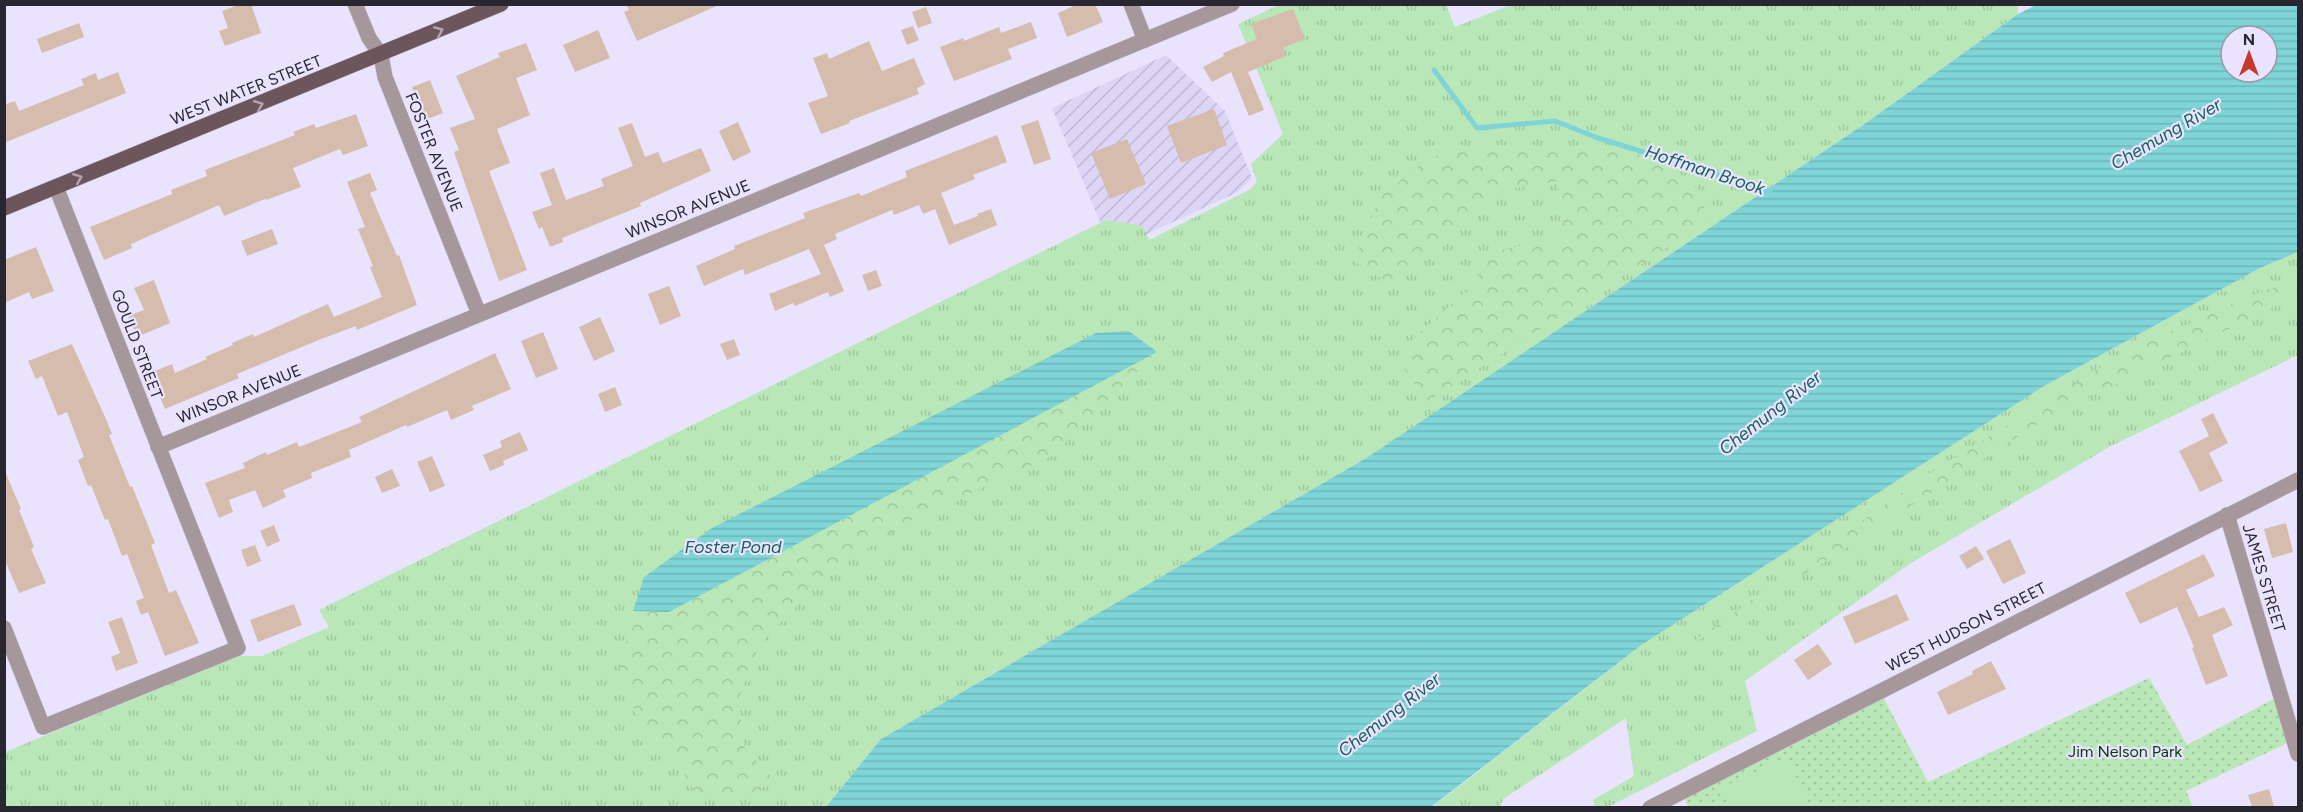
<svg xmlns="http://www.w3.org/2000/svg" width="2303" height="812" viewBox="0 0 2303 812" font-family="Figtree,sans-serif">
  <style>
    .industrial { fill: url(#industrial-furrows) }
    .grass { fill: url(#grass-tufts) }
    .forest { fill: url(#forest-crowns) }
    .park { fill: url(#park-dots) }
    .pitch { fill: #bae7b7 }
    .water { fill: url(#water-rules); fill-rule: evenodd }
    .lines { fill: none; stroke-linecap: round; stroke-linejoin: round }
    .stream { stroke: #7fd4d7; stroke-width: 5 }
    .building { fill: #d6bcad }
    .minor-casing { stroke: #c6c1d8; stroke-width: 16 }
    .primary-casing { stroke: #c6c1d8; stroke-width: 16 }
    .minor { stroke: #a5979a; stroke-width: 15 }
    .primary { stroke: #6d565b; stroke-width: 15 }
    .oneway { stroke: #b1a4b4 }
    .labels { text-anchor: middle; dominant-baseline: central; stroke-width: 4.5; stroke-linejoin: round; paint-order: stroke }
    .street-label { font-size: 16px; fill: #282630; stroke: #e9e3fd }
    .park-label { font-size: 16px; fill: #0a3b0c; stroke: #e9e3fd }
    .water-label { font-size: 18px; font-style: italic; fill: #186063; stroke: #e9e3fd }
  </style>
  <defs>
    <pattern id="industrial-furrows" width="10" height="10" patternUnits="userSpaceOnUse" patternTransform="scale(1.5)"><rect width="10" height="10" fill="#ddd5f6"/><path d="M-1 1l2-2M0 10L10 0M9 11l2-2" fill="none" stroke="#beb7d3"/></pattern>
    <pattern id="grass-tufts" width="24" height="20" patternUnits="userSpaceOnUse" patternTransform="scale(1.5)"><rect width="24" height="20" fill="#bae7b7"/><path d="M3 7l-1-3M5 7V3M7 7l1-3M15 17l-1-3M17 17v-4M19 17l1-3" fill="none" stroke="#a0c69e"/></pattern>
    <pattern id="forest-crowns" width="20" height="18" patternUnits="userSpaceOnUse" patternTransform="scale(1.5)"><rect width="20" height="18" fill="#bae7b7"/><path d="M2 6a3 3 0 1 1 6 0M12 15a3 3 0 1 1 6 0" fill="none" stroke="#a0c69e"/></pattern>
    <pattern id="park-dots" width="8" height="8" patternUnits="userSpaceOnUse" patternTransform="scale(1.5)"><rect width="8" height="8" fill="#bae7b7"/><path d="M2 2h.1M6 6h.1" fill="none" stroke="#a0c69e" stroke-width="1.8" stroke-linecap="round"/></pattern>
    <pattern id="water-rules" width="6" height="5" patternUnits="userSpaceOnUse" patternTransform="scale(1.5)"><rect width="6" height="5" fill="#7fd4d7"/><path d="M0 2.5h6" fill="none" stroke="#6eb6b9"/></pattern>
  </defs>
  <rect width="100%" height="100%" fill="#e9e3fd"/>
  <!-- industrial -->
  <path class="industrial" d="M1166,55L1225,111L1252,178L1238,192L1112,250L1052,108Z"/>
  <!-- grass -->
  <g class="grass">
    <path d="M1513,4L2018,5V14L1866,123L1368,457L881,739L826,807L5,808V752L238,656H262L329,627L319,610L1106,220L1143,226L1149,240L1249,190L1257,182L1251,164L1283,134L1238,24L1279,5H1446L1455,27Z"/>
    <path d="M2298,252V355L2111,446L1911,563L1745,681L1757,731L1608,807H1595L1593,800L1634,776L1626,718L1503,799L1500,807L1431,808L1640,646L2044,386L2260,268Z"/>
  </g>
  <!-- forest -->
  <g class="forest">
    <path d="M1489,145L1579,147L1660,157L1705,195L1704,224L1427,402L1403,367L1412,340L1465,292L1494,251L1562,238L1558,181L1497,191L1452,240L1390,283L1353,261L1380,197L1430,157Z"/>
    <path d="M2298,280V295L2045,419L1829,559L1666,661L1924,477L2125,352L2250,296Z"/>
    <path d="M1157,352L1052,456L906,523L823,578L760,644L738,701L745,749L774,780L739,802L694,791L678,763L643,733L620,670L633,611L669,612Z"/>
  </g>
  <!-- park -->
  <path class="park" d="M2149,678L2187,745L2281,695L2294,740L2186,791L2193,807L1689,808L1681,792L1880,691L1928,782Z"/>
  <!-- pitch -->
  <path class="pitch" d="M1786,757L1811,807H1731L1721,788Z"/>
  <!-- water -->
  <g class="water">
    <path d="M2038,4L2298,5V252L2260,268L2044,386L1640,646L1431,807H826L881,739L1368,457L1866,123L2018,14ZM2231,36H2267V72H2231Z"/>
    <path d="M1129,331L1157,352L669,612L633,611L644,577L712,528L1096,333Z"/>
  </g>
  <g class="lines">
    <!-- stream -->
    <path class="stream" d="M1434,70L1477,128L1555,121L1598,138L1770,191"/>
  </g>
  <!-- building -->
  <g class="building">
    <path d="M241,4H251L261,33L225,46L219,31L228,28L222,11Z"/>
    <path d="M626,4H719V5L637,41L624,12L629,10Z"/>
    <path d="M1078,4H1095L1103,22L1067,37L1058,13Z"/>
    <path d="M926,7L932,23L918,28L912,12Z"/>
    <path d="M1293,9L1305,39L1283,48L1286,56L1248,72L1264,110L1249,116L1231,72L1212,82L1203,67L1224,56L1223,53L1257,39L1251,24Z"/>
    <path d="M1031,22L1037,38L1008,49L1012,59L954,81L940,47L963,38L964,41L999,27L1001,33Z"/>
    <path d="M79,23L84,37L42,53L37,39Z"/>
    <path d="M913,26L919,40L907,45L901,30Z"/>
    <path d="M598,30L610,58L575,72L563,45Z"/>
    <path d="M869,41L882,71L914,58L925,84L917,88L919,94L849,121L850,123L821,134L808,103L828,96L813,58L827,53L829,59Z"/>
    <path d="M526,43L537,70L516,78L530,115L497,129L510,163L489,171L527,270L499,281L454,152L459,150L450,128L475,119L456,76L500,57L498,53Z"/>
    <path d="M118,72L126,93L4,143V105L15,101L19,111L84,85L81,79L96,73L98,80Z"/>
    <path d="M430,80L443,113L425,120L412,87Z"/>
    <path d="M1214,109L1227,145L1181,163L1167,126Z"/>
    <path d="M356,114L368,146L343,155L340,149L293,168L301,187L266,200L265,199L224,216L219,205L131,244L132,248L104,260L90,227L172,194L171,190L207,176L205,170L295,135L293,132L314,124L316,128Z"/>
    <path d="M1038,120L1051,159L1034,165L1021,126Z"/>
    <path d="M738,122L751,152L733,161L719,131Z"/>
    <path d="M632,123L645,157L658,152L663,163L701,148L711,171L640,203L641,206L562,238L563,242L550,247L542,227L539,229L532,212L552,205L540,173L554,168L566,200L604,186L601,179L633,166L618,128Z"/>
    <path d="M997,135L1007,162L973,175L975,179L941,193L954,225L978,216L977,214L991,209L997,225L949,245L935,209L923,214L919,205L894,215L892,210L835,234L837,239L824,245L844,291L830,297L828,292L795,306L793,303L775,311L769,294L821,274L809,249L745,275L743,269L704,286L696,266L735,249L734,246L805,218L803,213L859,193L861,196L907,177L905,171Z"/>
    <path d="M1127,139L1146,184L1110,199L1091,153Z"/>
    <path d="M370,173L377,190L370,193L397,256L399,255L417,305L357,330L356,326L321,339L237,374L239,378L165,409L150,373L172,364L175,373L207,359L205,357L233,345L232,343L253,334L254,337L328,304L334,317L382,297L370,267L373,266L358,229L365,227L347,182Z"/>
    <path d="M272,229L278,244L247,256L241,241Z"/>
    <path d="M36,247L54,291L32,299L29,292L4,303V260Z"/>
    <path d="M876,270L882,286L868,291L862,275Z"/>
    <path d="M154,280L170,323L137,337L128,316L144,310L134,288Z"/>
    <path d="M669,286L681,316L660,325L648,294Z"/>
    <path d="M600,317L615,351L594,361L579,327Z"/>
    <path d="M543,332L558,369L536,378L521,341Z"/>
    <path d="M734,339L740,355L727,360L720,344Z"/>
    <path d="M72,344L105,417L112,434L109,435L130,487L132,486L155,543L151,545L169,593L176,590L199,643L165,656L148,612L141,615L136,601L144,598L127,554L122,556L108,519L105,520L91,485L88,486L78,460L84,457L67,412L58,416L42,376L36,379L28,361Z"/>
    <path d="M495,353L511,389L472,406L474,410L451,420L447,410L407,427L406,425L349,450L351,457L311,473L312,478L283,490L286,497L263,508L255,490L229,500L233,512L219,518L205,483L245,468L243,463L266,452L267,455L297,442L299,447L362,422L359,417Z"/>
    <path d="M615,387L622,405L605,412L598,394Z"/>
    <path d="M2213,413L2228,443L2209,453L2223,481L2200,492L2179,451L2209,436L2201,419Z"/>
    <path d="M520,432L528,450L503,461L504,465L490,471L483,455L502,447L500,441Z"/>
    <path d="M432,456L445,486L430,492L417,462Z"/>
    <path d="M4,469L21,509L19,510L34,547L31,549L46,583L19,593L4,558Z"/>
    <path d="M392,469L400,486L382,493L375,477Z"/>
    <path d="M2286,523L2293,552L2272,558L2264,529Z"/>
    <path d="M274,525L280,541L267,547L260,531Z"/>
    <path d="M2010,539L2026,573L2003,584L1986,551Z"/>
    <path d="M255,545L261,561L247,567L241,550Z"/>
    <path d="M1976,546L1984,559L1967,569L1959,556Z"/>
    <path d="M2204,554L2215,576L2186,590L2199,617L2224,607L2233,625L2212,635L2228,676L2206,685L2192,648L2194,647L2177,607L2140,624L2125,593Z"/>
    <path d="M1897,594L1909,620L1855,644L1843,617Z"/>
    <path d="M294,604L302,625L258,642L250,620Z"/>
    <path d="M122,617L138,663L116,671L111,657L120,653L108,622Z"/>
    <path d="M1818,644L1832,664L1808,680L1794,660Z"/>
    <path d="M1991,661L2006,689L1948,715L1937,692L1973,674L1972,671Z"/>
    <path d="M2269,789L2274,807H2252L2248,795Z"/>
  </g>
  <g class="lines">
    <!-- minor casing -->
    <g class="minor-casing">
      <g id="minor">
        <path d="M355,4L369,38L381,55L385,77L479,314"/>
        <path d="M1131,4L1145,40"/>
        <path d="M158,447L1232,4"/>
        <path d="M2227,515L2298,754"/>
        <path d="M4,628L43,727L238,648L56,187"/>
        <path d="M1650,808L2298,480"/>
      </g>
    </g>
    <!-- primary casing -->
    <g class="primary-casing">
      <path id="primary" d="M4,208L501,4"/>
    </g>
    <!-- minor -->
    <use href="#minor" class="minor"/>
    <!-- primary -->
    <use href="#primary" class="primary"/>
  </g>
  <!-- one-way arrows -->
  <defs><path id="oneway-chevron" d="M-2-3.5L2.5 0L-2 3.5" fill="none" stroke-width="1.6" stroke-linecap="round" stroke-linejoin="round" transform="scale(1.5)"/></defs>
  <g class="oneway">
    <use href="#oneway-chevron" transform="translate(439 31) rotate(-23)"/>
    <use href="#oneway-chevron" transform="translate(259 105) rotate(-22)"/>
    <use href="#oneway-chevron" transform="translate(78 178) rotate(-22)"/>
  </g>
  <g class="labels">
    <!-- street labels -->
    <g class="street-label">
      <text transform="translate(246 90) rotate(-22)">WEST WATER STREET</text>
      <text transform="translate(434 152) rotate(68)">FOSTER AVENUE</text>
      <text transform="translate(688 209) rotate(-22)">WINSOR AVENUE</text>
      <text transform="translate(137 344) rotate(69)">GOULD STREET</text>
      <text transform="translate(239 394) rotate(-22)">WINSOR AVENUE</text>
      <text transform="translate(2264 578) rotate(73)">JAMES STREET</text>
      <text transform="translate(1966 627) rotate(-27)">WEST HUDSON STREET</text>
    </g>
    <!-- park labels -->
    <g class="park-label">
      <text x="2125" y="751">Jim Nelson Park</text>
    </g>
    <!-- water labels -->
    <g class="water-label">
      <text transform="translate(2166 134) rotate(-30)">Chemung River</text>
      <text transform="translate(1705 170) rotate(18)">Hoffman Brook</text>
      <text transform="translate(1770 413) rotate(-38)">Chemung River</text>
      <text x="733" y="547">Foster Pond</text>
      <text transform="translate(1389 715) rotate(-38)">Chemung River</text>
    </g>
  </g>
  <!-- border -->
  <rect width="2303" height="812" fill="none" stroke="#282630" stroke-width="12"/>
  <!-- north arrow -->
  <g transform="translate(2249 54)"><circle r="28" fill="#e9e3fd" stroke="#9c97ab" stroke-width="1.5"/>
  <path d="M0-4.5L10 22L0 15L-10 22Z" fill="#c5382a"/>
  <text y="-9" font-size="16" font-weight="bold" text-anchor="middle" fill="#282630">N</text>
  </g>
</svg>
